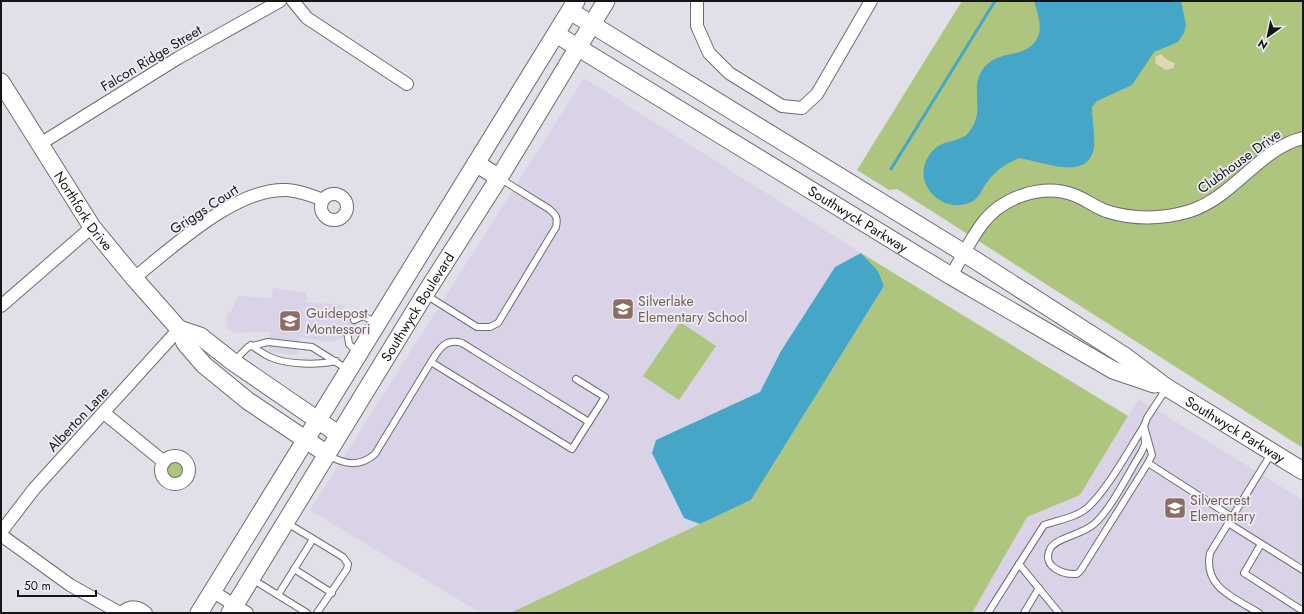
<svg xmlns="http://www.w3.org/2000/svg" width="1304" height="614" viewBox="0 0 1304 614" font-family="Jost,sans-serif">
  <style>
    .education { fill: #dad3e8 }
    .green { fill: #adc57f }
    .sand { fill: #e1d7b2 }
    .water { fill: #45a6c7 }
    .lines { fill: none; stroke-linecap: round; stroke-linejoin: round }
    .stream { stroke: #45a6c7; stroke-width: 3 }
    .lane-casing { stroke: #6e6c74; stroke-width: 8 }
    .street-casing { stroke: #6e6c74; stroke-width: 14 }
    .secondary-casing { stroke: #6e6c74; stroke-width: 19 }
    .lane { stroke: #fff; stroke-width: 6 }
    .street { stroke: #fff; stroke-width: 12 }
    .secondary { stroke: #fff; stroke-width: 17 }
    .labels { text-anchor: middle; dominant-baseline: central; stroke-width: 3.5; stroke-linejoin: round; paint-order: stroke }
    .street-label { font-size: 14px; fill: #151417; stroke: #eeecf5 }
    .education-label { font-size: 14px; fill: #785e54; stroke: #eeecf5; text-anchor: start }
  </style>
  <rect width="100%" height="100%" fill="#e1dfe8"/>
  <!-- education -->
  <g class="education">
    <path d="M584,78L861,253L835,267L781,351L760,392L656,440L684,518L700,524L510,613H481L310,510Z"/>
    <path d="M273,288L306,293V302L344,305V320L347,318L357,322L353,333L331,342L299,337L297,355L269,352V332L234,333L228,329L226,323L227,314L232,310L238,296L272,298Z"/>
    <path d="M1139,399L1303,500V613H972L1027,517L1080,495Z"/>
  </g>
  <!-- green -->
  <g class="green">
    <path d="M962,1H1303V448L897,189L889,190L857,170Z"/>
    <path d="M861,253L1128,416L1080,495L1027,517L972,613H510L751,500L884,286L878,271Z"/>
    <path d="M680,322L716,346L679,400L643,376Z"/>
    <circle cx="180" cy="470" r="13"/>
  </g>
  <!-- sand -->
  <path class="sand" d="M1161,54L1167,60L1175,63L1173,68L1166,70L1156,64L1155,57Z"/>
  <!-- water -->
  <g class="water">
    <path d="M1034,1H1181L1186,25L1184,33L1178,42L1154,52L1132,85L1097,101L1092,107C1092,120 1095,134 1094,147C1089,183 1041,161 1019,158C1007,163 996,170 988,181C981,189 980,199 969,203C960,206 951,206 943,202C934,197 929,192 925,182C920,169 928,150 942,144C949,141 959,140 965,136C968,134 972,128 974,124C983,106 970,86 983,69C998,50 1020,58 1033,44C1045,32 1038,14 1034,1Z"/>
    <path d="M861,253L878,271L884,286L751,500L700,524L684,518L652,453L656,440L760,392L781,351L835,267Z"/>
  </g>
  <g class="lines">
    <!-- stream -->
    <path class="stream" d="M891,169L995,1"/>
    <!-- lane casing -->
    <g class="lane-casing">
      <g id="lane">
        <path d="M426,295L477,327H490L498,323L556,227C558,217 556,215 549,209L501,179"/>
        <path d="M354,320L363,316L377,323"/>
        <path d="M347,331L349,344L358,353"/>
        <path d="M251,345C257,349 263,354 270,357C287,365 318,365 336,361"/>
        <path d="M234,361L248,347L268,342L312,347L347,369"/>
        <path d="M576,379L605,397L589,422"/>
        <path d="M1144,426L1152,455L1148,463L1081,570L1077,574C1064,575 1041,567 1050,549C1055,538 1082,535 1094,524C1110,511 1129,472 1141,453L1145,444Z"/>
        <path d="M328,455C345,465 360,467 375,454L431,362C439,349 445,338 462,343L589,422L572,449L431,362"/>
        <path d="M1148,463L1232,517"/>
        <path d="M287,523L343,557L348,564L347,569L317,613"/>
        <path d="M1228,523L1303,570"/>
        <path d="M1261,544L1244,573L1303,611"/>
        <path d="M294,569L332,593"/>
        <path d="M252,579L307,613"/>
        <path d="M278,595L313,539"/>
        <path d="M988,613L1019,564"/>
        <path d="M1024,613L1039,588"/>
        <path d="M1059,613L1019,564L1044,525C1058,520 1075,518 1087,508C1106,492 1130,448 1144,426L1147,418L1166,389"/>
        <path d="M1259,613C1235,598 1203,588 1210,553L1271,454"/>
      </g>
    </g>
    <!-- street casing -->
    <g class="street-casing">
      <g id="street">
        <path d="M293,1L307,18L407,84"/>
        <path d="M697,1V26L709,53L729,73L782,106L802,108L817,94L871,1"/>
        <path d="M40,144L178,58L280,1"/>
        <circle cx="334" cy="207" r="13"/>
        <path d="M951,276C961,259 970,240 982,224C1002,197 1043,183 1074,195C1085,199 1095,207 1106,211C1134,220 1163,219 1190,211C1234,197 1260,148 1303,138"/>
        <path d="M134,278C172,248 236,187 287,190C300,191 311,195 323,200"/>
        <path d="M1,306L92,227"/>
        <path d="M104,413L164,462"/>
        <circle cx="175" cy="470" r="14"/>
        <path d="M1,532L34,489L179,329"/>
        <path d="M1,535L70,585L120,613"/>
        <path d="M212,591L247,613"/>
        <path d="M122,613C129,605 139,606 146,613"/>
      </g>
    </g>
    <!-- secondary casing -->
    <g class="secondary-casing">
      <g id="secondary">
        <path id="s1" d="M570,11L964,253L1126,357L1166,387L1303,471"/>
        <path id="s2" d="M556,34L951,276L1113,370L1154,384"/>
        <path id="s3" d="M1,82L92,227L134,278L179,329L185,343L204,365L248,401L327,454"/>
        <path d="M476,163L499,178"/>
        <path d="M179,329L200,336L233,362L338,434"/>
        <path d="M199,613L576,1"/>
        <path id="s4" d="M230,613L425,294L499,178L606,1"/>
      </g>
    </g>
    <!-- lane -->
    <use href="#lane" class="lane"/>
    <!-- street -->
    <use href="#street" class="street"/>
    <!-- secondary -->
    <use href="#secondary" class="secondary"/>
  </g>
  <!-- icons -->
  <defs>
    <g id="school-square" transform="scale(1.15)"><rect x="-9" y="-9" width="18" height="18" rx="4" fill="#8d6e63" stroke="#eeecf5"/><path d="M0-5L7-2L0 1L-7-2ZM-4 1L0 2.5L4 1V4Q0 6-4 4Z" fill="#fff"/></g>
  </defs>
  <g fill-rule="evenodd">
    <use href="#school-square" x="623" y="309"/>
    <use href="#school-square" x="290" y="321"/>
    <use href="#school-square" x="1175" y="508"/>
  </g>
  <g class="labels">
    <!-- street labels -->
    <g class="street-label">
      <text transform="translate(151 58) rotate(-31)">Falcon Ridge Street</text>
      <text transform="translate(1239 161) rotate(-36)">Clubhouse Drive</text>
      <text transform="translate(204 209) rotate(-33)">Griggs Court</text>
      <text stroke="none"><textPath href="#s3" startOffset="153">Northfork Drive</textPath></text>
      <text stroke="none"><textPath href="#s2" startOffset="354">Southwyck Parkway</textPath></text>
      <text stroke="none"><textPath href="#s4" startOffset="359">Southwyck Boulevard</textPath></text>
      <text transform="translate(78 419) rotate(-47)">Alberton Lane</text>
      <text stroke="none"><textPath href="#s1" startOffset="786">Southwyck Parkway</textPath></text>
    </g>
    <!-- education labels -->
    <g class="education-label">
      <text x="638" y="301">Silverlake<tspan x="638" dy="16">Elementary School</tspan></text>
      <text x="306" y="313">Guidepost<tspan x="306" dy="16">Montessori</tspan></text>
      <text x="1190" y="500">Silvercrest<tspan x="1190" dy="16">Elementary</tspan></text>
    </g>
  </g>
  <!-- border -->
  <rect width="1304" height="614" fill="none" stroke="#151417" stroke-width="4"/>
  <!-- north arrow -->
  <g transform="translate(1268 36) rotate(213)" stroke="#eeecf5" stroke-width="3" paint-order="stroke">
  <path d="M0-3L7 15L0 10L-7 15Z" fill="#151417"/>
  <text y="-6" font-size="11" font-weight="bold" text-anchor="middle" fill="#151417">N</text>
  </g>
  <!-- scale -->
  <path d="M18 590v6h78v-6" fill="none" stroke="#151417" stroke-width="2"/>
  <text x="24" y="590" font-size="12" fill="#151417" stroke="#eeecf5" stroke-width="3" paint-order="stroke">50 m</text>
</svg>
